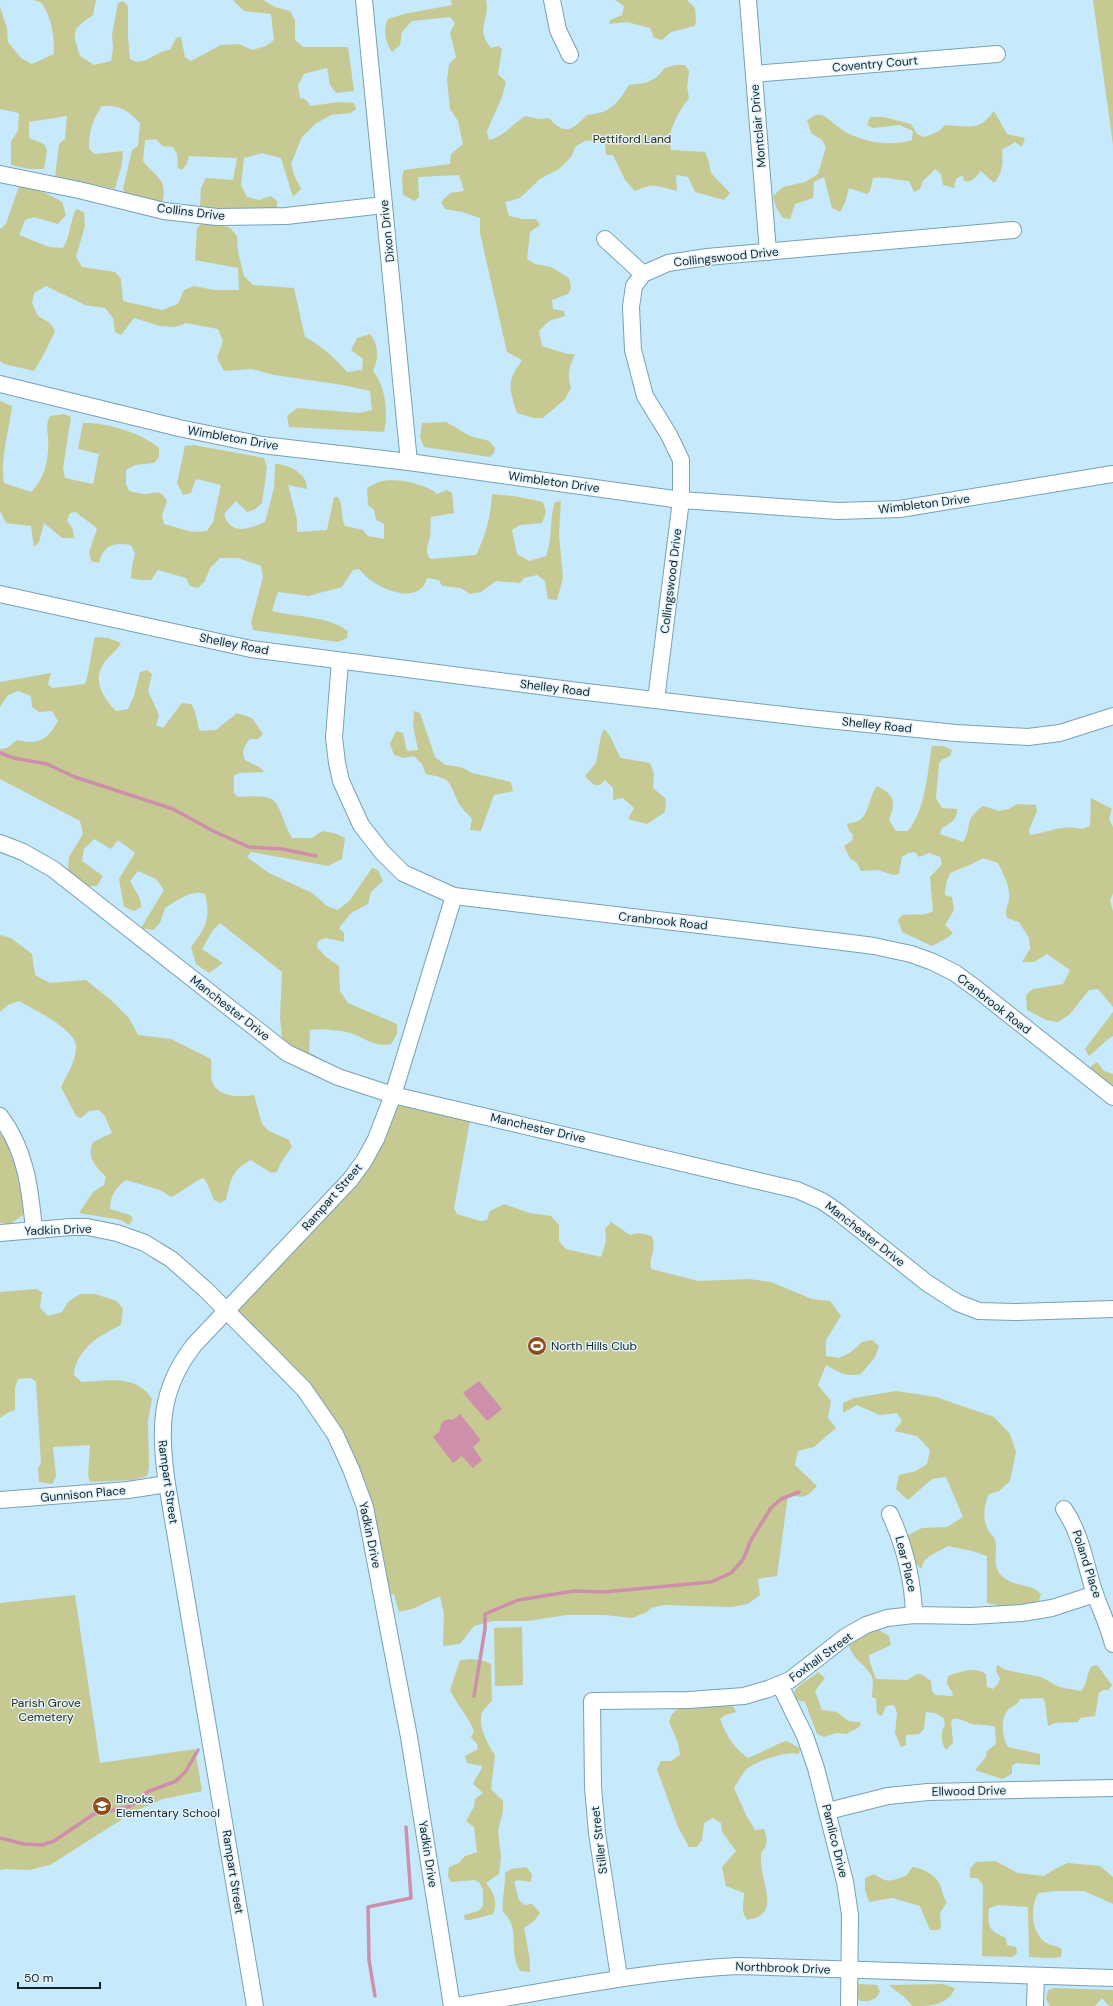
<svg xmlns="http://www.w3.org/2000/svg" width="1113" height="2006" viewBox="0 0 1113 2006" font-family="'DM Sans',sans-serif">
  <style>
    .green { fill: #c6c992 }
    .water { fill: #ce8fab }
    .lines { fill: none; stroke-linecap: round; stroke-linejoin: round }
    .stream { stroke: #ce8fab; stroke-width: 3.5 }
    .minor-casing { stroke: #77a1b7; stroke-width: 18 }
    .minor { stroke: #fff; stroke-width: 16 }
    .labels { text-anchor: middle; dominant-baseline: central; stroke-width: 3; stroke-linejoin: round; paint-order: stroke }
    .street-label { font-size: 12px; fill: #11222a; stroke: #e2f3fc }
    .park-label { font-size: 12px; fill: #2c2d10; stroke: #e2f3fc }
    .poi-label { font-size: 12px; fill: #11222a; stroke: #e2f3fc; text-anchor: start }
  </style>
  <rect width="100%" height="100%" fill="#c6e9fb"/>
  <!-- green -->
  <g class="green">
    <path d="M33,0H96L93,15C71,30 72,30 80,56L94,65L111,61L113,48L112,35L118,3L123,1L128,6V37L130,59C145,68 156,50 170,50L176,38L181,37L185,57L191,61L221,45L239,44L252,50L266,46L274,40L271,14L244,11L233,0H263L275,7L290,11L295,20V40L303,47H348L354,91L336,93L330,85L327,68L304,74L298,85L300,98L305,99L311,106L339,102L354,103L356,109L350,113L331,115L315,124L302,137L291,164L294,175L301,189L293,197L281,158L262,153L244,158L241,185L247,197L259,200L271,196L277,201V207C254,215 224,211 200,206L201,188L206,178L233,180L237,158L189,156L187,164L182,170L178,168L177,154L173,147L162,146L156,139L145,140L143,161C158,180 168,178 162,205L127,197L123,189L132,150L138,146L140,123C126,109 122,106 102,106C92,120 89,132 89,149L95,154L123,151L122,164L115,189L55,177L59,144L65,139L67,116L29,122V138L44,144L47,151L44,169H29L11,165V141L18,131L19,113L0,109V7L7,28L8,42L21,58L32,64L54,54C54,35 52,19 42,3Z"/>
    <path d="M451,0H486C490,12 481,24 484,36C485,40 489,45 491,48L499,46L502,49L498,74L506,82L502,97L487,131L489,140C503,137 513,124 525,116L539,119L549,118C565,137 573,129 587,115C611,113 617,104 629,85L645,83L656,78L665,68L676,65H685L689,71L687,87L689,98C681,108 673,122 670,135C669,139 671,146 671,150L705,152L709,162L711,173L730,193L724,200L695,192L688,177L676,175L677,191C658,186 653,182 635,191L625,180L613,155H606L605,143L601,140L585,141L576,146L571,157L559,169L540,179L520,198L505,202L509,216L523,219H536L540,225L530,232L527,259L535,264L551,267L569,278L571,288L568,294L552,300L553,309L564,311L565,316L549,321L539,331L542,346L567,354H575C569,367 567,375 571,388L565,399L543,418H534L517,413C509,386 506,384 522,360L507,352L480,233V218L462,212L445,209L441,202L450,193L464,191L459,175L418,177L419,197L415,201L403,195L402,177L404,170L450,164L451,154L463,144L458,121L450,109L447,80L449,64L456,57L450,33L455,23L450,17L412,21L402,32L400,45L392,52C386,43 382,30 388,19L404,14L452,5Z"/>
    <path d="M615,0H687L695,8L696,20L695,26L671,32L662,40L654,38L650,28L627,22L609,24L610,20L622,15L624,6Z"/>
    <path d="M1093,0H1113V145Z"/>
    <path d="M994,111L1007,134L1025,138L1022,147L1015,142L1002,150C1003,163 1003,173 994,183L981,171C975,177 973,183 964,181L963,175L956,179L954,188L943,185L941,174L935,169L923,181L920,189L914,192L909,181C897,180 884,176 873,178L870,191L867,194L849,188L845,203L840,212L832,208L824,177L814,182L813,198L795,204L790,219L783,218L776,207L773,196L783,187L805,182L818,174L826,147L822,140L811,133L807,120C812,117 817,113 822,115C827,117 837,126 842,130C862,142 889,147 912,140L913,131L899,125L873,128L867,125L870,117H884L911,124L917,134L925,137L939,131L945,125C969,126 979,132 994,111Z"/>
    <path d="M19,186C35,187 49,194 62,202L66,215L58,224L34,217L25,220L19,235L49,247L63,248C70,236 70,222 76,209L84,212L85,226L76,257L82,267L115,272L121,279L123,301L162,310L178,304L184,290L194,286L214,290H239L238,268L195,260L197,228L203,223L229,227L237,236L238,252L244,276L253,285L294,288L305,337C319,344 336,359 347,372L362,370L363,359L351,350L357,338L370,334C379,345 379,359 373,371C385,385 389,414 384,432L289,427L287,416L297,408L359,413L372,410L370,391L343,385L274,375L252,369L224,371L217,358L223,341L218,329L186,323L175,327L160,326L134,318L121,335L115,332L113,318L105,308L85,305L46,286L34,293L32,303L38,316L50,323L55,331C49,345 42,358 34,371L4,364L0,361V229L6,224Z"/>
    <path d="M0,401L12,406C9,431 0,458 4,483L31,492C46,477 49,458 48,437C47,428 46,424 50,416L64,414L71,417L63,468L65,478L93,484L99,454L78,449L83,423C106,422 142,433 159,448V457L154,463L135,465L126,470V484L129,491C135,492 140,494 146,494C157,493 160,489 167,501L162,515L164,524L192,532L207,531L213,522L221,485L196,479L191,493L183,495L177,483L185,446L194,445L264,458L267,468L262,503L254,510L247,512L236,501L224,514C230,536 249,529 265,522L274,488L275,464C289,464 308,474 307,489L288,485L297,519V532L327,530L334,497H338C344,506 340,516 345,526L363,530L368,536L384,539V524L376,520L374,510L368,505L367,488C371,486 375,483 379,482C393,477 427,484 437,494L447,490L452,493L454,513L431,517C430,523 431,530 430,537C428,546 424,550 430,559L476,555C486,535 491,516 492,494L514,496L543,502L546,512L542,523L520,525L512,530L517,554L529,561L546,556C553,539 549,520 555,502L561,501L559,534L563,578L557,600L548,599L545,581L537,575L524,578L520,583L496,581L481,592L470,594L461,588L442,586L439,580L427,578C420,604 387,592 370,580C366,577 363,573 359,569L353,570L342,587L308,596L278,592L272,611C299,618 325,615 348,631L347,638L338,642L253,630L251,622L263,577L261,566L238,558H220L210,568L205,581L198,588L190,586L186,578L158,570L151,580H140L131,578L132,566L135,554L131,545C114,542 103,545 99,563L91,561L89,552L97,529C90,521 83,519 76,512L70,513L67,520L73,530L74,538H62L44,523L39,542L34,547L31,526L6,523L0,511Z"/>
    <path d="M446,422L470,436L489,441L495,448L494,453L490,457L424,447L420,437L422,423Z"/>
    <path d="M95,637L108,638L121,643C116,652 107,657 102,666C93,683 105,700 116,711L128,709L134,696L140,672L147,670L152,674L148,691L159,715L156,725L163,728L182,703L191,704C197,712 196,722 200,731L216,730L237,713L252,718L263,734L258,739H250C244,746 241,751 245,760L261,768L264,772L239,773L234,776V793L238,797C286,793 273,803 292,838H312L322,831L334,833L345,838L342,859L328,866L251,852L247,857L269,873L312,893L327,906L338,910L350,900L372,868L378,870L383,881L371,892L368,904L351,913L339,928L344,933V942L326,938L318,941L317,947L325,956L339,966L340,991L348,1003L397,1024V1034L391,1044C373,1048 363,1036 347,1032C335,1030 321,1028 310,1030L309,1052L326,1062L324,1066L305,1058L282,1038L280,1018L282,972L220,923L213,930L202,949L223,963L209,973L196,964L191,947C206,928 211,919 205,894C191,889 177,901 165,908L160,923L153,930L141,928L164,890L156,879L138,871L130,881C135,891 141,896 141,907L134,911L124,907L119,879L135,853L118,840L111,849L94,839L84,849L82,861L103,876L97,886H86L68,870L69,857L83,834L80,821L0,779V749L7,748L17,740C40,745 47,740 58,721L52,711L39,712L32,707L31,696L18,691L8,695L0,707V682L51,673L48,684L52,688L85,684C90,669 91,652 95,637Z"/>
    <path d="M414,711L420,713L435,757L445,765L461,767L472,773L511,782L513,791L494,795L481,831L470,830L472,819C468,814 461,808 458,802C448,780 452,779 426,774L422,764L414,756L404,758L394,755L390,744L396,731L403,733L407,751L418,750L413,725Z"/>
    <path d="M604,729C613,737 614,748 621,758L650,763L654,774L653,788L666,799L665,812L647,824L628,819L634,808L623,798L613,800V788L605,780L600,785H594L585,776L596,763L601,736Z"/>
    <path d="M932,746H943L952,750L950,756L941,760L939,764L936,798L942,808L957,809C957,820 951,823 942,828L940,834L963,842C973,826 963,820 983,806L999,811L1009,809L1017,804L1036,805L1037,811L1029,830L1030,835C1048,832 1064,824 1082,829L1090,826L1091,798L1112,809L1109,819L1113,827V893L1110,901L1113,911V1007L1098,989L1089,990L1070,1014L1058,1022L1046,1020L1027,1010L1026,995L1033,989L1063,984L1070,970L1047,954L1034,962H1022L1030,949L1029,938L1019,922L1007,918C1005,908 1007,909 1009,900C1011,888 1003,873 998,863L983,858L972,864L950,873L946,884L945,895L952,897L954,910L945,925L953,933L947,938L932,946L902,932L898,920L902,915C913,913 923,917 933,911L930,877L942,864L940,857L929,853L919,857L915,852L908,853L902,857L899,874L893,875L878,870L861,871L857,863L850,858L844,846L852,841L853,835L849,831L847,824C851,823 857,822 860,820C870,812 869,796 877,786C895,795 896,802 889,820L896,831H908C926,808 927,774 932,746Z"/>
    <path d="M0,935L11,938L32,954L35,975L50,983L86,980L112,1001L129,1018L138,1035L171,1039L211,1059C212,1066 210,1075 212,1081C217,1098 241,1097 254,1095L262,1124L269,1131L289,1140L292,1147L280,1164L277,1172L271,1173L251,1160C231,1170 231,1180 226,1200L220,1203L214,1200L206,1181L203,1178C191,1183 182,1192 171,1197L160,1190L126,1180C116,1187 110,1196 110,1209L130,1215L133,1219L129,1225L121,1220L79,1213L93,1192L104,1185L106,1177C95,1166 86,1157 93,1142L112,1133L105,1116L99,1110L89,1111L81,1118L76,1116L61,1087C67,1075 77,1059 76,1046C75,1029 33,1009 19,1001L8,1005L0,1012Z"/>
    <path d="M1113,1012V1036C1103,1041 1098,1050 1089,1056L1085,1049Z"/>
    <path d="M1097,1062L1104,1071L1113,1074V1092L1091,1071V1066Z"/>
    <path d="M400,1105L470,1121L454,1208L457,1214L480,1221L487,1220L490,1211L504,1204L530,1213L551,1216L559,1225V1241L566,1249L601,1257L606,1241L605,1229L611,1222L630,1235L639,1233L652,1236C657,1252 649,1254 651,1269L698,1281L749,1279L771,1282L812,1299L830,1301L841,1316L826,1340V1356L839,1358L851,1352L862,1342L872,1340L879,1346L875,1357L861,1374C844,1377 841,1373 826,1365L818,1385L831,1401L828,1418L836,1428L814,1447L798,1451L795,1465L817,1486C806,1498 804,1498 788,1495L777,1576L758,1579L760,1595L748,1604L731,1607L664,1605L651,1608L647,1612L632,1618L605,1615H567L528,1621H493L474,1626L460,1644L443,1646L444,1614L440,1596L412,1609L399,1612L394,1594L388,1595L373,1509L366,1484L340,1428L301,1374L239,1317L237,1310L355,1182L394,1106Z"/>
    <path d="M0,1133L8,1142L23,1183V1215L10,1224L0,1223Z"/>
    <path d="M36,1289L42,1292L40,1308L48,1316L62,1312L68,1302L80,1294H95L117,1301L123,1309L121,1325C100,1335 76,1349 74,1375L82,1382C108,1381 136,1374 152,1399L148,1421L149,1467L147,1476L134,1480L90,1482L88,1475L90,1445L53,1447L56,1477L52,1484L39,1482L38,1469L41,1462L36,1382L31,1378L18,1379L15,1388V1410L7,1413L0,1418V1292Z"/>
    <path d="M896,1391L936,1397L994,1417L1010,1434L1016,1452L1010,1481L999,1491L989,1494C984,1506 982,1517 988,1530C990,1533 994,1536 995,1540C999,1553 990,1566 1003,1577C1018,1589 1029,1582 1041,1594L1038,1603L1001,1606L987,1603V1556L972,1551L948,1546L930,1556L924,1561L921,1569L914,1561L906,1536L922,1528L947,1527L963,1517L946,1477L932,1479L908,1500L896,1489L899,1475L916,1471L927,1464L930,1450L917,1436L894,1431L902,1421L897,1413L880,1415L857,1405L843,1413V1403L854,1398Z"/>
    <path d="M75,1595L100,1763L195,1749L202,1791L163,1799L135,1811L50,1865L29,1870L7,1869L0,1870V1603Z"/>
    <path d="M522,1627L523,1685L495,1686L494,1628Z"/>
    <path d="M869,1629L879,1630L889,1636L891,1645L869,1655L870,1663L876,1679L907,1680C920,1673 917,1671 931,1681L932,1691L935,1695L952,1696L953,1693L947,1684L948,1676C960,1672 975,1666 986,1674L987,1687L993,1689L998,1684L1000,1679L996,1671L997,1665L1006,1670L1041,1677L1059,1687L1081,1691C1088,1683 1086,1674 1092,1666L1097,1665L1112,1685L1108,1690H1104L1099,1693L1095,1716L1080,1718L1078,1722L1055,1723L1048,1726L1045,1703L1043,1698L1020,1699C1017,1706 1013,1705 1008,1710C1000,1718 1002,1738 1008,1747L1040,1754V1765L1016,1763L1012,1766V1774L1002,1779L975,1770L986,1757L987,1751L996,1744L995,1727C987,1724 980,1726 972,1724C965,1722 961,1718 953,1719L951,1722L953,1743L946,1750C941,1744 940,1731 945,1725L944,1718L935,1713L926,1712L924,1729L919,1734L906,1735V1745L901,1747L895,1733L897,1713L894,1705L886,1706L882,1716L877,1714L876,1699L872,1697C872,1690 874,1684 872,1677C866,1664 853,1661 848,1643Z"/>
    <path d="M471,1659L484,1661L491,1664L492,1701C489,1704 485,1707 483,1711C476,1724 488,1745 495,1755L491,1789L503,1801V1811L498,1830L501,1857L499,1874L486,1883C494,1893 498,1902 493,1914L470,1920H465L464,1915L478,1911L483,1906V1890L479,1882L474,1880L451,1882L448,1876L449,1867L459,1863L465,1856L477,1852L474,1827L466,1821L474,1807L475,1799L483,1793L473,1784C476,1776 481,1773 482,1766L467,1763L465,1756L478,1749L477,1744L471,1737L474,1731C468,1716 457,1705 450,1690L460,1660Z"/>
    <path d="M818,1672L825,1678L815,1691L822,1710L837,1712L848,1721L860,1722L861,1725L856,1729L849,1732L848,1734L836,1733L824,1737L817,1734L805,1702L797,1700L794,1692C799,1683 811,1679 818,1672Z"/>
    <path d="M733,1706L736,1712L725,1715L720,1719C726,1735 734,1748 748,1758C754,1756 783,1741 786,1741C790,1742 796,1746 800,1749L799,1754C788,1750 755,1761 746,1770C741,1775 738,1782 734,1788L747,1817L755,1830L764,1829C767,1839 769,1845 761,1853C761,1859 761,1865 762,1871C766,1893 777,1916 747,1920C740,1910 744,1904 744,1893L726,1886L722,1867L736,1851L722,1832L721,1823L713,1818L704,1823L702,1840L697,1847H689L678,1827L657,1769L661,1761H671L680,1755L678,1743L669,1722L672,1714L679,1708Z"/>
    <path d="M995,1861L1018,1873L1044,1876L1055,1869L1068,1863L1100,1866L1113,1877V1904L1084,1891H1057L1038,1893C1030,1907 1031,1932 1045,1942C1050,1946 1056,1945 1062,1949L1061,1957L1049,1958L1029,1957L1028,1907L998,1905L989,1908C987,1927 989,1931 1006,1938L1007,1945L1016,1947L1017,1953L1012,1957L982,1956L983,1885L977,1878H970V1869L976,1862Z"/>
    <path d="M526,1867L532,1874L531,1882L518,1880L514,1882L519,1900L524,1905L532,1904L540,1913L534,1921L524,1928L530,1960V1972L520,1971C508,1952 521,1927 503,1912C501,1900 506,1886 505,1873L511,1869Z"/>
    <path d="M912,1867C922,1868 935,1874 940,1885C943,1891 942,1896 947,1902L940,1913L941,1926L939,1930H930L920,1906L892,1898L869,1902L865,1890V1878L874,1874C888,1884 892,1881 907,1875Z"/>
    <path d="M861,1984L877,1985L880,1992L876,1998L869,2001H860L855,1993L854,1986Z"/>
    <path d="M943,1984L955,1988C948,2006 930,2006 912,2006C906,1996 897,1993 889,1985Z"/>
    <path d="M1054,1988L1113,1990V2006H1109L1102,1998L1095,2006H1050L1046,1999L1048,1990Z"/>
  </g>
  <!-- water -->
  <g class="water">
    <path d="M479,1381L502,1409L487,1421L463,1393Z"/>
    <path d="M460,1414L481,1440L473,1447L482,1460L473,1468L462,1456L453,1463L433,1437L439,1432L442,1422L448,1419L453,1420Z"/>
  </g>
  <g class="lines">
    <!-- stream -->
    <g class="stream">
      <path d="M0,753L14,758L47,764L75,777L173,809L213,831L249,847L282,849L316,856"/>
      <path d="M474,1696L485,1629V1614L518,1600L574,1591L604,1592L711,1582L731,1573L743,1560L751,1540L771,1508L781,1499L799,1492"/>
      <path d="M0,1838L24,1844L42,1845L54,1841L94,1814L128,1807L139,1801L147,1792L176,1781L186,1771L198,1750"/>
      <path d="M375,1996L369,1960L368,1907L411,1898L406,1827"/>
    </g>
    <!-- minor casing -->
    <g class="minor-casing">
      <g id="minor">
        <path d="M364,0L409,462"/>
        <path d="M552,0L558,30L570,55"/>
        <path d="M748,0L768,252"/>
        <path d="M754,74L997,54"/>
        <path d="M0,174L79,190L164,211L217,217L286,216L384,205"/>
        <path d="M605,239L643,274"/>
        <path d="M0,384L179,428L262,445L409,462L681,500L838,511L900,509L1113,474"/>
        <path d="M0,594L251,649L578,691L818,719L956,733L1028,737L1060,733L1113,716"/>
        <path d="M340,661L334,737L337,763L341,781L361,825L382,852L403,873L454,896L843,942L874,946L911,954L933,962L955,973L978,990L1113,1097"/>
        <path d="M656,700L681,500V460L669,435L645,396L633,350L631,307L634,286L643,274L668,263L707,257L1013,230"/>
        <path d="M0,843L23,852L53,869L287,1053L338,1077L393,1095L797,1190L822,1201L838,1212L927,1283L958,1303L979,1311L1015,1312L1113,1309"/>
        <path d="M0,1116C26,1150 30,1189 34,1229"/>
        <path d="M0,1233L71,1227H87L117,1233L145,1243L156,1250L171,1259L206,1290L304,1389L335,1434L351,1469L365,1507L409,1737L452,2006"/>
        <path d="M0,1500L128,1490L167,1484"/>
        <path d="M1064,1509C1080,1532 1085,1561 1093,1588C1099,1607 1108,1624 1113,1644"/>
        <path d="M890,1514C905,1547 913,1579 914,1615"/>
        <path d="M780,1685L805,1736L816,1768L845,1882L850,1915L849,2006"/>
        <path d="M828,1811L888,1796L928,1792L1113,1788"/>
        <path d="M619,1977L597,1833L593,1787L592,1701L689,1700L744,1696L768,1689L790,1680L845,1637L866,1625L887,1618L914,1615L971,1616L1022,1613L1052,1608L1095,1594"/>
        <path d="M255,2006L167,1484C159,1430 159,1390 194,1345L350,1180L364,1161L376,1139L393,1095L454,896"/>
        <path d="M456,2006C551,1991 643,1971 738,1966L1113,1978"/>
        <path d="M1035,2006L1036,1976"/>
      </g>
    </g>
    <!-- minor -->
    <use href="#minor" class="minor"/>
  </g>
  <!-- icons -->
  <defs>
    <g id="stadium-disc" transform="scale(1)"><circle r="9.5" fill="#8f4c1e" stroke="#e2f3fc"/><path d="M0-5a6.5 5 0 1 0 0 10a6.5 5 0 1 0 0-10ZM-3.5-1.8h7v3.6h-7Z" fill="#fff"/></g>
    <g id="school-disc" transform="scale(1)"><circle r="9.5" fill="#8f4c1e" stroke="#e2f3fc"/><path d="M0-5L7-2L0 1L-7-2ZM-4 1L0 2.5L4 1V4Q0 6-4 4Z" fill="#fff"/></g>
  </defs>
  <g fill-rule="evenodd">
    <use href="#stadium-disc" x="537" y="1346"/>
    <use href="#school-disc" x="102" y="1806"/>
  </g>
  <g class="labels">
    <!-- street labels -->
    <g class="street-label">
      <text transform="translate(875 64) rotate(-5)">Coventry Court</text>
      <text transform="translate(758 126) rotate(-95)">Montclair Drive</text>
      <text transform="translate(191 212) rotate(7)">Collins Drive</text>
      <text transform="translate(387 231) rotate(-96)">Dixon Drive</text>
      <text transform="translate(726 257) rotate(-6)">Collingswood Drive</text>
      <text transform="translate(233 438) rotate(10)">Wimbleton Drive</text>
      <text transform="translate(554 482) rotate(8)">Wimbleton Drive</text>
      <text transform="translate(924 504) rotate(-7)">Wimbleton Drive</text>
      <text transform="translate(671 581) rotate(-83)">Collingswood Drive</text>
      <text transform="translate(234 644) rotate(11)">Shelley Road</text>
      <text transform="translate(555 688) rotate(7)">Shelley Road</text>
      <text transform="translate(877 725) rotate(6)">Shelley Road</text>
      <text transform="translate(663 921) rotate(6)">Cranbrook Road</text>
      <text transform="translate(994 1004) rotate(38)">Cranbrook Road</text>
      <text transform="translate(230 1008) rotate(38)">Manchester Drive</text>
      <text transform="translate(538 1128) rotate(13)">Manchester Drive</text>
      <text transform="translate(332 1197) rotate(-49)">Rampart Street</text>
      <text transform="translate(58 1230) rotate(-2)">Yadkin Drive</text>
      <text transform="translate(865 1234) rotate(38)">Manchester Drive</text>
      <text transform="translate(168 1482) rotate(82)">Rampart Street</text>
      <text transform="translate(83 1494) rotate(-5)">Gunnison Place</text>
      <text transform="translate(370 1535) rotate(78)">Yadkin Drive</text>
      <text transform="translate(906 1564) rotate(76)">Lear Place</text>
      <text transform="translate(1087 1564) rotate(72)">Poland Place</text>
      <text transform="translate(821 1657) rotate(-36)">Foxhall Street</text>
      <text transform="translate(969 1791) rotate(-1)">Ellwood Drive</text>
      <text transform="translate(599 1840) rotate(-97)">Stiller Street</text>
      <text transform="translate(835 1841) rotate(76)">Pamlico Drive</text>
      <text transform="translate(428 1854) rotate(81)">Yadkin Drive</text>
      <text transform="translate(233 1872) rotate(81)">Rampart Street</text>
      <text transform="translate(783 1968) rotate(2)">Northbrook Drive</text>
    </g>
    <!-- park labels -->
    <g class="park-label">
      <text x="632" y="139">Pettiford Land</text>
      <text x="46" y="1703">Parish Grove<tspan x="46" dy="14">Cemetery</tspan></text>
    </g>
    <!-- poi labels -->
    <g class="poi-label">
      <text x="551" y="1346">North Hills Club</text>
      <text x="116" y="1799">Brooks<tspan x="116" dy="14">Elementary School</tspan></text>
    </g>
  </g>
  <!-- scale -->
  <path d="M18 1982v6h82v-6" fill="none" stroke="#11222a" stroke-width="2"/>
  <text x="24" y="1982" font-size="12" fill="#11222a" stroke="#e2f3fc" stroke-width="3" paint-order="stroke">50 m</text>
</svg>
